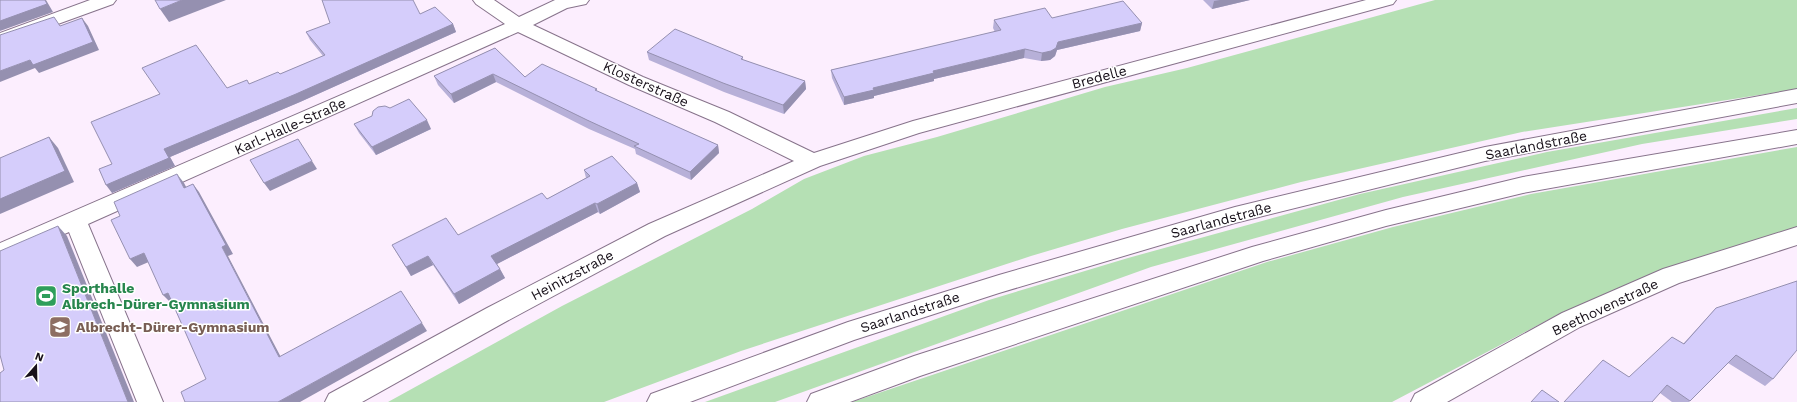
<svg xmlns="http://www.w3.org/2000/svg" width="1797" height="402" viewBox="0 0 1797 402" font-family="'Work Sans',sans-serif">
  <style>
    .green { fill: #b5e0b4 }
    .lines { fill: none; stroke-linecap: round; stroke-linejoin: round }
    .street-casing { stroke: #87738b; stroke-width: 2 }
    .secondary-casing { stroke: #87738b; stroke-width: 2 }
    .highway-casing { stroke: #87738b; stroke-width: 2 }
    .street { fill: #fff; fill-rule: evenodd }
    .secondary { fill: #fff; fill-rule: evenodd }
    .highway { fill: #fff; fill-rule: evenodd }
    .wall { fill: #b7b0d8 }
    .shaded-wall { fill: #9590b0 }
    .building { fill: #d5cdfb; stroke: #9590b0 }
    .labels { text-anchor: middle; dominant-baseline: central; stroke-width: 3; stroke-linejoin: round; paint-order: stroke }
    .street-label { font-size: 14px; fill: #171019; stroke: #fff }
    .leisure-label { font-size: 14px; font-weight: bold; fill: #27864d; stroke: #fff; text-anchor: start }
    .education-label { font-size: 14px; font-weight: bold; fill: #785e54; stroke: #fff; text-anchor: start }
  </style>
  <rect width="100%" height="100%" fill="#fceefe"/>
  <!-- green -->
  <g class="green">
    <path d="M1435,0H1797V89L1522,132L1301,182L1122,229L1031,256L741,351L604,402H388L562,306L752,209L804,179L864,156L937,137L1105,87L1187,68Z"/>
    <path d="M1797,108V119L1642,144L1403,197L1151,267L775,402H705L989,300L1128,258L1360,194L1547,152Z"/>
    <path d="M1797,147V230L1661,272L1563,312L1392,402H852L1267,262L1393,227L1531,194Z"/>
  </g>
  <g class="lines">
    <!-- street casing -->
    <g class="street-casing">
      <g id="street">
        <path d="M473,0H494L519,17L555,0H589L586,4L567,8L533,25L643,77L729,112L814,153L913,121L1366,0H1396L1393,4L919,133L820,166L665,236L505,322L362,402H325L329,394L487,308L649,224L794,161L715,122L629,85L518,32L88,224L163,402H137L69,232L0,262V243L505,24L476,4Z"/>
        <path d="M1797,227V245L1679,283L1580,327L1447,402H1411L1415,394L1562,313L1663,269Z"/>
      </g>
    </g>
    <!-- secondary casing -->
    <g class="secondary-casing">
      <path id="secondary" d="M90,0H116L113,4L0,45V33Z"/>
    </g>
    <!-- highway casing -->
    <g class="highway-casing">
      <g id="highway">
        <path d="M1797,89V103L1485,161L1235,223L999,293L854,340L690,402H647L651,394L848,322L999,275L1235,207L1485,147Z"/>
        <path d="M1797,130V144L1523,193L1386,226L1263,261L920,376L850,402H807L811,394L914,356L1252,247L1386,210L1523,177Z"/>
      </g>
    </g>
    <!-- street -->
    <use href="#street" class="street"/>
    <!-- secondary -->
    <use href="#secondary" class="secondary"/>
    <!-- highway -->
    <use href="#highway" class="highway"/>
  </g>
  <!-- wall -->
  <g class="wall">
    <path d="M1203,0H1250L1212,9Z"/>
    <path d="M420,14L453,24L456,32L300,102L170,157L175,166L112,193V164L227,88L249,84L280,74L323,56L310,40L306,32Z"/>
    <path d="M1052,18L1142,23L1140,31L1057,50L1055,56L1050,60L1041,61L1024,58L934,79V81L874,96V98L844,105L832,78L831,70L995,32L993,28L994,20Z"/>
    <path d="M495,48L525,77L597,89V91L718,145L719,153L691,180L636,154L635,149L589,129L496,82L454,103L438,85L434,76Z"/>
    <path d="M647,52L743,57V60L805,81L806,89L784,114L724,92L649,60Z"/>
    <path d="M372,116L431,129L376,155L359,133L354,124Z"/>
    <path d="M584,170L637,183L640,192L600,214L598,212L497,264L505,278L459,304L433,265L411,276L392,245L458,235L547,199L586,178Z"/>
    <path d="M1716,308L1773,379L1765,386L1728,363L1689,402H1672L1660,393L1629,377L1683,344Z"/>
  </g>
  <!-- shaded-wall -->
  <g class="shaded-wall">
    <path d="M45,0H46L53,12L0,31V21Z"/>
    <path d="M182,0H226L169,22L160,9Z"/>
    <path d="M1220,0H1250L1212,9L1214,1Z"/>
    <path d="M82,18L88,26L99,50L39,73L35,68L0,82V71L30,60Z"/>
    <path d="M1142,23L1140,31L1057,50L1055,56L1050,60L1041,61L1042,53L1058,42Z"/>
    <path d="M453,24L456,32L300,102L170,157L175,166L112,193L106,185L164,149Z"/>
    <path d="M1025,49L1024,58L934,79V81L874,96V98L844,105V97L873,88L933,71Z"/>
    <path d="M493,74L496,82L454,103L451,94Z"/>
    <path d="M805,81L806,89L784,114L783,105Z"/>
    <path d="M427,120L431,129L376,155L372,147Z"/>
    <path d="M49,137L58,148L74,182L0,214V199Z"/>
    <path d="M718,145L719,153L691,180L690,172Z"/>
    <path d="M312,161L317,169L270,191L264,183Z"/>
    <path d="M177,174L184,183L191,196L184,188Z"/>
    <path d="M637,183L640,192L600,214L597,204Z"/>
    <path d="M193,184L199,192L233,254L228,256L285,365L279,357L222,247Z"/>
    <path d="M595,203L598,212L495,265L491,256Z"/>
    <path d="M58,226L67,236L134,402H128Z"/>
    <path d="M144,253L151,261L137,267L130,259Z"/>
    <path d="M428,256L433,265L411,276L406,267Z"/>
    <path d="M500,269L505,278L459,304L454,294Z"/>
    <path d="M168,293L176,301L171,303L163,295Z"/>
    <path d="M422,323L427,331L300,402H278Z"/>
  </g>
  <!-- building -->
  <g class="building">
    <path d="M0,0H45L47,4L0,21Z"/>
    <path d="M155,0H182L160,9Z"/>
    <path d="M322,0H413L420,14L435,7L453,24L296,94L164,149L169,158L106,185L99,169L112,164L91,122L160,94L142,68L196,45L227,88L247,80L249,84L278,72L280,74L325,55L306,32L330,23Z"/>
    <path d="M1123,1L1142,23L1058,42L1056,48L1051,51L1042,53L1025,49L933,71L934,73L873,88L874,90L844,97L831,70L1001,30L994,20L1045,8L1052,18Z"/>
    <path d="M54,17L60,26L82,18L93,42L33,65L30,60L0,71V35Z"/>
    <path d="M675,29L743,57L741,59L805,81L783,105L723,83L647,52Z"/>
    <path d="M495,48L525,77L542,64L597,89L595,90L718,145L690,172L634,146L639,144L587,120L493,74L451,94L434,76Z"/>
    <path d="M409,99L427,120L372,147L354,124L372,116L373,111L378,107L385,106L390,108Z"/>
    <path d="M49,137L65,171L0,199V158Z"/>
    <path d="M298,139L312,161L264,183L250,160Z"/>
    <path d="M612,156L637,183L597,204L595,203L491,256L500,269L454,294L428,256L406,267L392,245L446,218L458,235L542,193L547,199L590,176L584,170Z"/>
    <path d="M177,174L184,188L193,184L226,245L222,247L279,357L401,291L422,323L278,402H185L181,392L206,379L168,293L163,295L144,253L130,259L111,220L120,216L114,202Z"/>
    <path d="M58,226L128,402H0V373L4,370L0,355V251Z"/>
    <path d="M1797,281V350L1773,379L1736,355L1690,401L1667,385L1652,402H1564L1603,360L1629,377L1672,337L1684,344L1716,308Z"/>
    <path d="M1542,390L1559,402H1531Z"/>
  </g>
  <!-- icons -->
  <defs>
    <g id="stadium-square" transform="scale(1.15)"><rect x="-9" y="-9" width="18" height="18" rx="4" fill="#2e9e5b" stroke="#fff"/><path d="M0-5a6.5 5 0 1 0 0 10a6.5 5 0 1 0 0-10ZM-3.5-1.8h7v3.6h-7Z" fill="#fff"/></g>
    <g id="school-square" transform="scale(1.15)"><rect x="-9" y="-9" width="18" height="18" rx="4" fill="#8d6e63" stroke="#fff"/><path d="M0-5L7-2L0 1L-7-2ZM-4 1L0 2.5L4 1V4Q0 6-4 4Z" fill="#fff"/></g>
  </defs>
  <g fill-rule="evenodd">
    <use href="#stadium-square" x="46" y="296"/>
    <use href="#school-square" x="60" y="327"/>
  </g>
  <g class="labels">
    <!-- street labels -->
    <g class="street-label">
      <text transform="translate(1099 77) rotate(-15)">Bredelle</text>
      <text transform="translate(646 84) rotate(24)">Klosterstraße</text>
      <text transform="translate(290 126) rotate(-24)">Karl-Halle-Straße</text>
      <text transform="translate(1536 145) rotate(-11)">Saarlandstraße</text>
      <text transform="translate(1221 220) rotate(-15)">Saarlandstraße</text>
      <text transform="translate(572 275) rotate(-28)">Heinitzstraße</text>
      <text transform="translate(1605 307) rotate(-25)">Beethovenstraße</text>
      <text transform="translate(910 312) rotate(-18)">Saarlandstraße</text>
    </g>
    <!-- leisure labels -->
    <g class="leisure-label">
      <text x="62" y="288">Sporthalle<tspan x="62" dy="16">Albrech-Dürer-Gymnasium</tspan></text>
    </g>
    <!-- education labels -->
    <g class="education-label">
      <text x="76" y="327">Albrecht-Dürer-Gymnasium</text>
    </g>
  </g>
  <!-- north arrow -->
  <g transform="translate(36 366) rotate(20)" stroke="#ffffff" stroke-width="3" paint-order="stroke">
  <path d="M0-3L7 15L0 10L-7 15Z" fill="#171019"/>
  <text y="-6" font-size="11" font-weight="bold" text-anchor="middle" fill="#171019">N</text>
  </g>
</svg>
